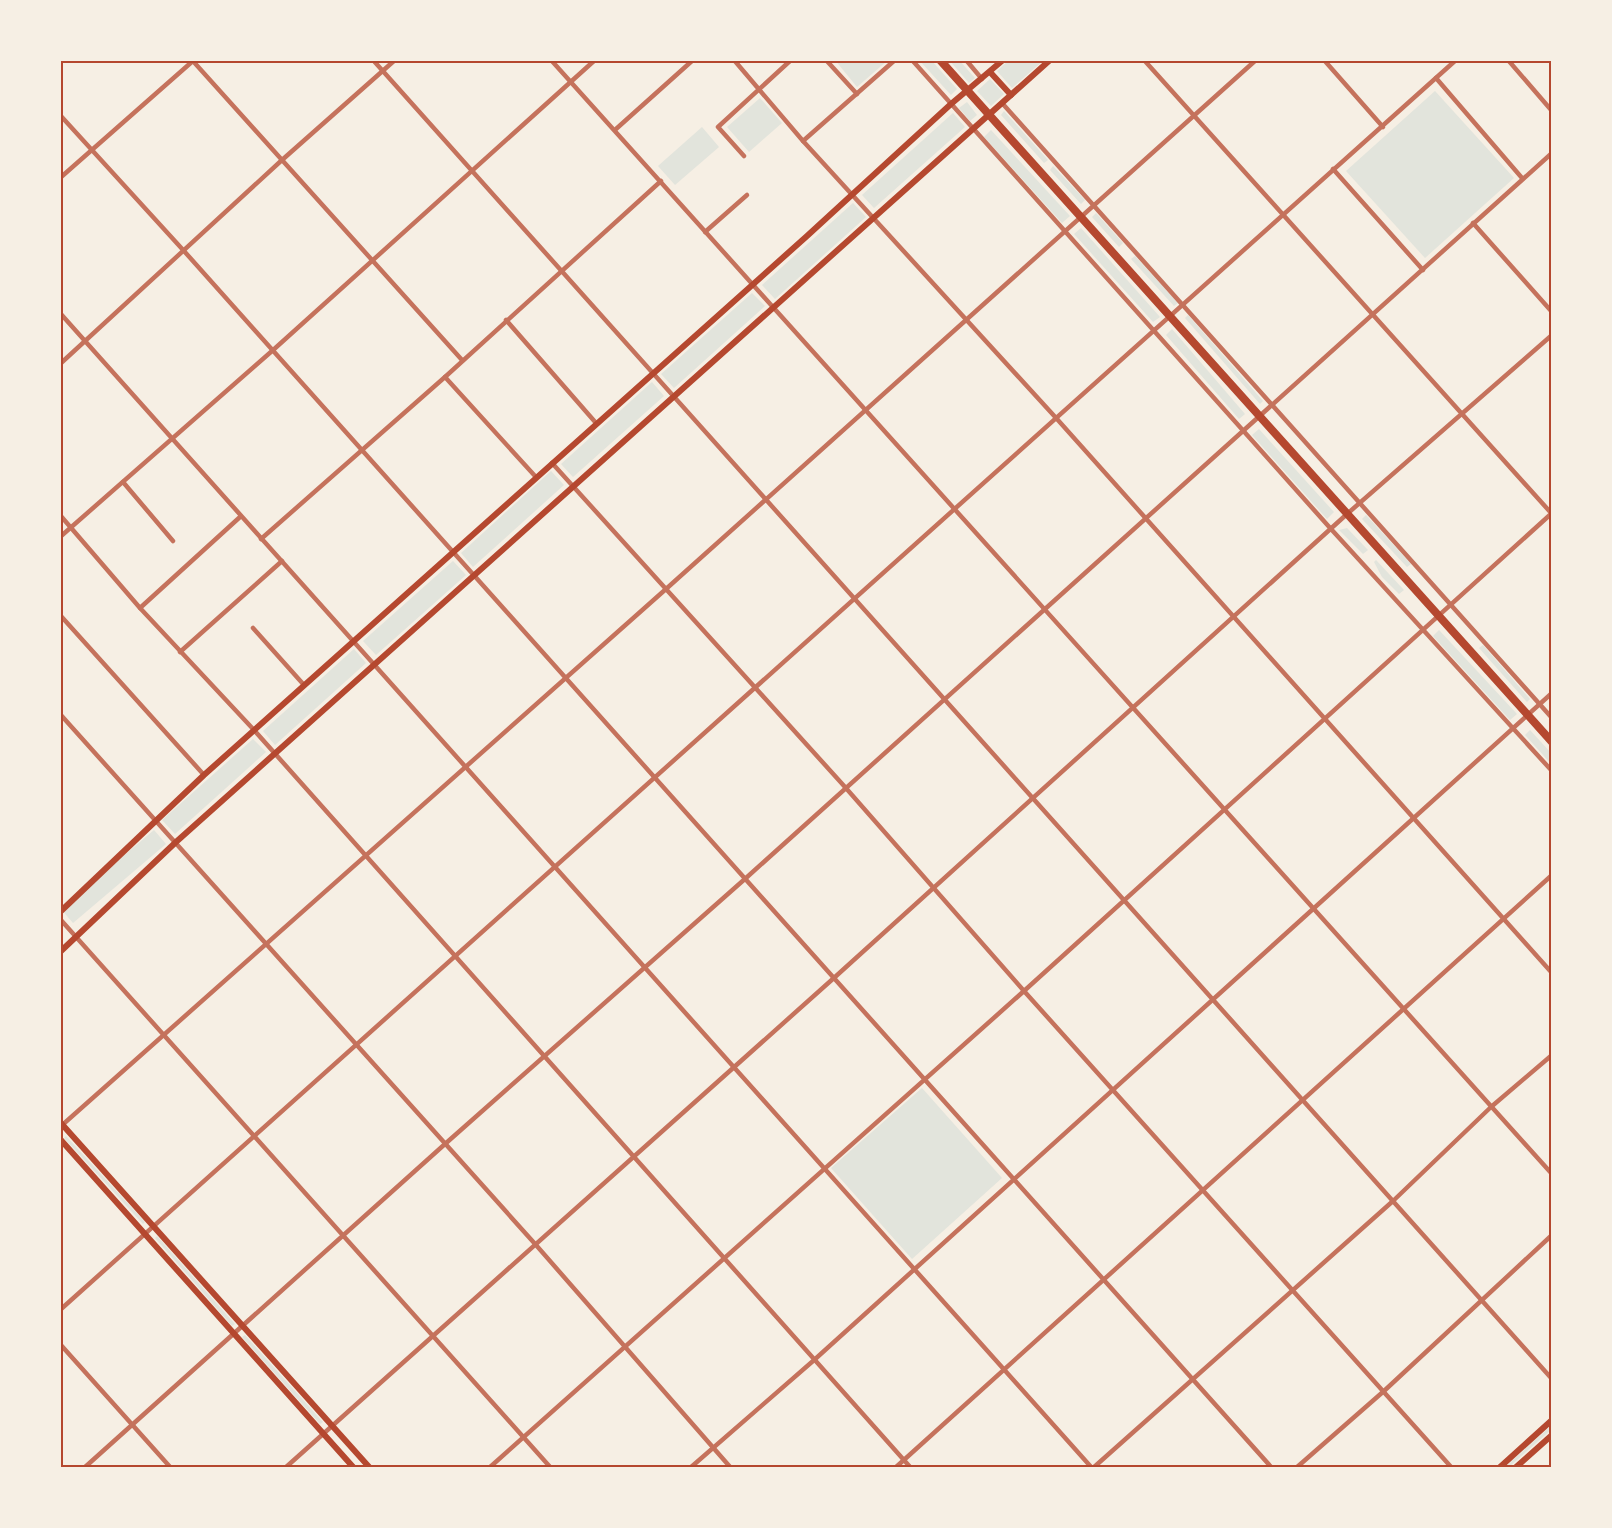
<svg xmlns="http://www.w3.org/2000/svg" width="1612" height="1528" viewBox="0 0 1612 1528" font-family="Poppins,sans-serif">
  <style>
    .green { fill: #e2e4dc }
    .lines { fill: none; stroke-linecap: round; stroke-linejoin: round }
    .minor { stroke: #c5725c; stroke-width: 4.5 }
    .secondary { stroke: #b5482f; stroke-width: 6 }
    .trunk { stroke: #b5482f; stroke-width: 8 }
    .neatline { fill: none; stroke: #b5482f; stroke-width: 2 }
  </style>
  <rect width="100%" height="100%" fill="#f6efe4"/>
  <!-- green -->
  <g class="green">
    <path d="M835,60H888L857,87Z"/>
    <path d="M919,60H931L957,89L951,95Z"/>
    <path d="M949,60H959L975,78L969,83Z"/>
    <path d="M1009,60H1044L1012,88L997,71Z"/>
    <path d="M990,79L1004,94L991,106L977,91Z"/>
    <path d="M1435,91L1514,178L1425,258L1346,171Z"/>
    <path d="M760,98L782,123L749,152L727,127Z"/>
    <path d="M967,102L977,115L970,121L959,108Z"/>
    <path d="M1004,111L1048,160L1044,163L1001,115Z"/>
    <path d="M953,113L965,127L874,208L862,195Z"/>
    <path d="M702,127L719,147L675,185L658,166Z"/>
    <path d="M991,130L1070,216L1062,223L984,137Z"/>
    <path d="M1053,166L1085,200L1081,204L1050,170Z"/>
    <path d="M853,203L866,217L775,299L762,285Z"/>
    <path d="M1096,213L1123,243L1119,247L1092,217Z"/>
    <path d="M1081,228L1160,317L1153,322L1074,234Z"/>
    <path d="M1135,256L1178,303L1174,306L1131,259Z"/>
    <path d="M752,293L765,306L674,388L661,374Z"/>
    <path d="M1188,315L1263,401L1260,404L1185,318Z"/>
    <path d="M1172,329L1245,414L1239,419L1166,335Z"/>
    <path d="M652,382L664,396L573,477L561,464Z"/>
    <path d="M1259,429L1334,512L1327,519L1252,435Z"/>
    <path d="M551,471L564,485L473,567L461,553Z"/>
    <path d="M1366,515L1411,564L1407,567L1362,519Z"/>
    <path d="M1347,528L1368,550L1363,554L1339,530Z"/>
    <path d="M1376,560L1404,590L1399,594L1382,577L1374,562Z"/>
    <path d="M453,561L466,575L376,655L363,641Z"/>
    <path d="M1439,630L1517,714L1510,720L1433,636Z"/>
    <path d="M1483,645L1530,699L1527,702L1479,648Z"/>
    <path d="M354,649L366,663L275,745L263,731Z"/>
    <path d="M1530,730L1552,754V765L1525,735Z"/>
    <path d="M253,739L266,752L175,834L162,820Z"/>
    <path d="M154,830L166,844L73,923L61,909Z"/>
    <path d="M922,1088L1002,1178L912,1259L831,1168Z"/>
    <path d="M66,1136L145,1222L143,1224L64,1138Z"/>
    <path d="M157,1236L235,1324L232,1326L155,1238Z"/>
    <path d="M245,1335L323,1422L320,1424L242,1337Z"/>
    <path d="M1552,1425V1429L1508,1468H1504Z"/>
  </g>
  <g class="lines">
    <!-- minor -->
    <g class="minor">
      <path d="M192,60L462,360"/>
      <path d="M373,60L1552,1379"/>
      <path d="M551,60L1552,1174"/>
      <path d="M734,60L803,141L1057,419L1552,973"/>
      <path d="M826,60L857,94"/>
      <path d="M912,60L1331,529L1552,771"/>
      <path d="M966,60L982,79"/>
      <path d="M1144,60L1552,514"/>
      <path d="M1324,60L1383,127"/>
      <path d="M1508,60L1552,111"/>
      <path d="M1436,78L1522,178"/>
      <path d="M1002,103L1552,718"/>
      <path d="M60,115L184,251L1272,1468"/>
      <path d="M616,129L693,60"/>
      <path d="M803,141L895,60"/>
      <path d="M744,156L718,127L791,60"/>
      <path d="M1333,169L1423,270"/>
      <path d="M60,178L194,60"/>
      <path d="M1473,223L1552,312"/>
      <path d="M705,232L747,195"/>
      <path d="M60,313L1092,1468"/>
      <path d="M506,320L596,423"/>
      <path d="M60,364L282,160L395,60"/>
      <path d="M445,377L535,476"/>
      <path d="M552,463L845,787L1024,991L1452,1468"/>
      <path d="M123,482L173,541"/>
      <path d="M60,515L140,608L254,730L911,1468"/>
      <path d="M60,537L272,351L595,60"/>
      <path d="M261,539L445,377L661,181"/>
      <path d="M140,608L240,517"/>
      <path d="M60,615L204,775"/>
      <path d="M253,628L304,685"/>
      <path d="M180,652L282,561"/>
      <path d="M60,714L536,1245L731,1468"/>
      <path d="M60,919L551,1468"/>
      <path d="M60,1127L666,589L1256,60"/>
      <path d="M60,1310L1456,60"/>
      <path d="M60,1344L171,1468"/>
      <path d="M84,1468L445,1144L746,878L1552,153"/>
      <path d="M285,1468L835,977L1347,514L1552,335"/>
      <path d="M489,1468L1024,991L1552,513"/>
      <path d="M690,1468L813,1361L1552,693"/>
      <path d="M895,1468L1552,875"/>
      <path d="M1093,1468L1393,1201L1491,1107L1552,1055"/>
      <path d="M1296,1468L1384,1391L1552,1235"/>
    </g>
    <!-- secondary -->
    <g class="secondary">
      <path d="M990,72L1011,95"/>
      <path d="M60,912L204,775L807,236L951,104L1003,60"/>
      <path d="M60,952L176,842L1050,60"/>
      <path d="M60,1122L370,1468"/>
      <path d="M60,1139L354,1468"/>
      <path d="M1499,1468L1552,1420"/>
      <path d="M1515,1468L1552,1435"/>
    </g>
    <!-- trunk -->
    <path class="trunk" d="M940,60L1552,742"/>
  </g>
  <!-- border -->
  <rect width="1612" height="1528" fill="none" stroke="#f6efe4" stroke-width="123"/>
  <rect x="62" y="62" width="1488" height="1404" class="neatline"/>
</svg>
